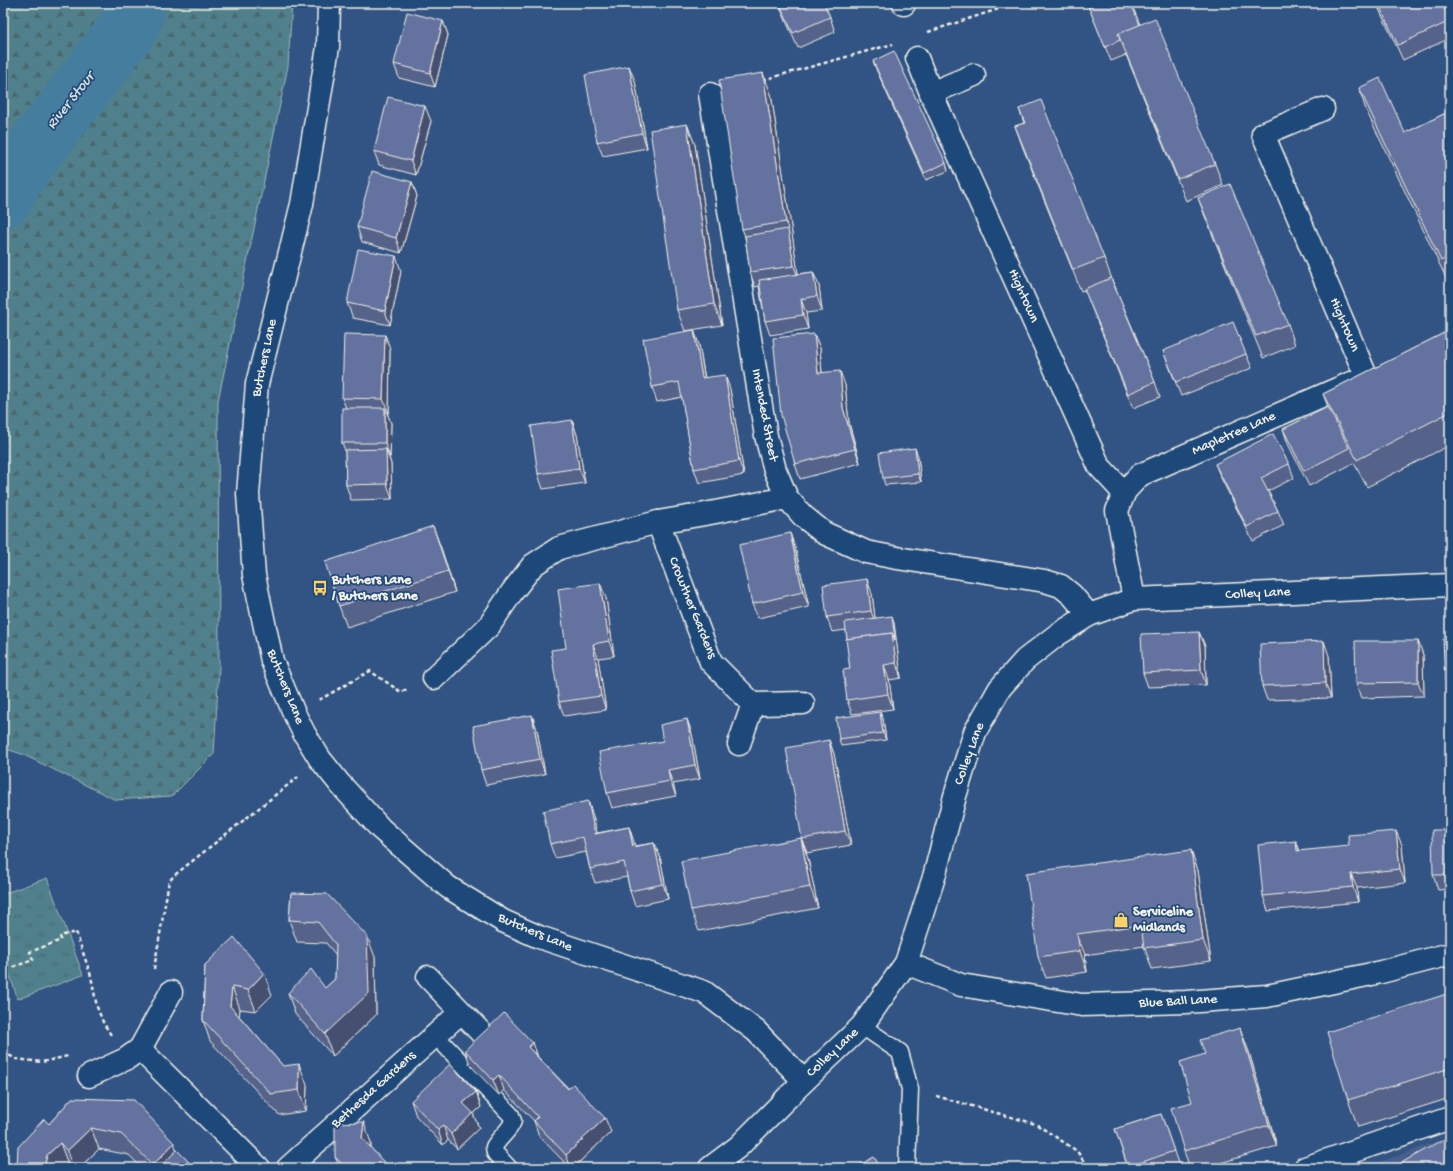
<svg xmlns="http://www.w3.org/2000/svg" width="1453" height="1171" viewBox="0 0 1453 1171" font-family="'Gochi Hand',sans-serif">
  <style>
    .built { fill: #45608e }
    .grass { fill: url(#grass-tufts); stroke: #a2b8ba }
    .forest { fill: url(#forest-firs); stroke: #a2b8ba }
    .lines { fill: none; stroke-linecap: round; stroke-linejoin: round }
    .river { stroke: #457d9e; stroke-width: 59 }
    .service-casing { stroke: #f4f1e8; stroke-width: 19 }
    .minor-casing { stroke: #f4f1e8; stroke-width: 25 }
    .tertiary-casing { stroke: #f4f1e8; stroke-width: 25 }
    .secondary-casing { stroke: #f4f1e8; stroke-width: 25 }
    .path { stroke: #f4f1e8; stroke-width: 2.5; stroke-dasharray: 4 3; stroke-linecap: butt }
    .service { stroke: #1f4a7a; stroke-width: 16 }
    .minor { stroke: #1f4a7a; stroke-width: 22 }
    .tertiary { stroke: #1f4a7a; stroke-width: 22 }
    .secondary { stroke: #1f4a7a; stroke-width: 22 }
    .wall { fill: #556289; stroke: #f4f1e8 }
    .shaded-wall { fill: #45506f; stroke: #f4f1e8 }
    .building { fill: #63729f; stroke: #f4f1e8 }
    .labels { text-anchor: middle; dominant-baseline: central; stroke-width: 3.5; stroke-linejoin: round; paint-order: stroke }
    .street-label { font-size: 14px; fill: #f4f1e8; stroke: #1f4a7a }
    .poi-label { font-size: 14px; font-weight: bold; fill: #f4f1e8; stroke: #1f4a7a; text-anchor: start }
    .water-label { font-size: 15px; font-style: italic; fill: #dae0dd; stroke: #1f4a7a }
  </style>
  <defs>
    <pattern id="grass-tufts" width="24" height="20" patternUnits="userSpaceOnUse"><rect width="24" height="20" fill="#4f808b"/><path d="M3 7l-1-3M5 7V3M7 7l1-3M15 17l-1-3M17 17v-4M19 17l1-3" fill="none" stroke="#4c676c"/></pattern>
    <pattern id="forest-firs" width="22" height="20" patternUnits="userSpaceOnUse"><rect width="22" height="20" fill="#4f808b"/><path d="M5 1l3.5 6h-7zM16 11l3.5 6h-7z" fill="#4c676c"/></pattern>
  </defs>
  <rect width="100%" height="100%" fill="#325484"/>
  <filter id="ink" filterUnits="userSpaceOnUse"><feTurbulence type="fractalNoise" baseFrequency=".025" numOctaves="2"/><feDisplacementMap in="SourceGraphic" scale="8" xChannelSelector="R" yChannelSelector="G"/><feConvolveMatrix kernelMatrix="1 2 1 2 8 2 1 2 1" color-interpolation-filters="sRGB"/></filter>
  <g filter="url(#ink)">
    <!-- built -->
    <path class="built" d="M1450,1137V1168H1363Z"/>
    <!-- grass -->
    <path class="grass" d="M47,878L83,975L18,999L3,957V894Z"/>
    <!-- forest -->
    <path class="forest" d="M3,3H292L288,66L218,401L219,667L214,754L172,796L116,800L22,754L3,748Z"/>
    <g class="lines">
      <!-- river -->
      <path class="river" d="M3,198L19,170L131,24L137,3"/>
      <!-- service casing -->
      <g class="service-casing">
        <g id="service">
          <path d="M862,1026L900,1052L910,1089L907,1168"/>
          <path d="M435,1035L511,1115L513,1121C509,1132 499,1137 494,1147L495,1153L509,1168"/>
        </g>
      </g>
      <!-- minor casing -->
      <g class="minor-casing">
        <g id="minor">
          <path d="M904,3V4"/>
          <path d="M917,58L931,93L1099,466L1124,493"/>
          <path d="M931,93L974,75"/>
          <path d="M710,94L766,436L775,470L787,498L803,516L824,533L866,552L897,558L1045,581L1061,586L1072,595L1089,615"/>
          <path d="M1323,109L1263,134L1366,376"/>
          <path d="M658,522L711,662L753,704L803,703"/>
          <path d="M1134,599L1117,511L1125,491L1140,475L1351,383"/>
          <path d="M434,678L489,626L512,592L533,565L559,548L658,522L705,514L787,498"/>
          <path d="M739,744L753,704"/>
          <path d="M906,963L961,985L1082,1005L1186,1002L1267,996L1381,972L1450,954"/>
          <path d="M428,977L489,1041"/>
          <path d="M171,992L140,1049L259,1168"/>
          <path d="M89,1076L126,1059L140,1049"/>
          <path d="M288,1168L461,1012"/>
          <path d="M1305,1168L1450,1118"/>
        </g>
      </g>
      <!-- tertiary casing -->
      <g class="tertiary-casing">
        <path id="tertiary" d="M329,3L328,47L302,204L257,384L248,494L254,575L272,661L294,713L304,733L320,759L340,784L381,829L448,887L503,921L539,937L704,992L756,1031L804,1081"/>
      </g>
      <!-- secondary casing -->
      <g class="secondary-casing">
        <path id="secondary" d="M710,1168L738,1147L804,1081L862,1026L906,963L934,877L955,796L975,732L1000,688L1025,660L1057,635L1089,615L1134,599L1450,585"/>
      </g>
      <!-- path -->
      <g class="path">
        <path d="M928,32L1017,3"/>
        <path d="M763,80L893,44"/>
        <path d="M319,700L370,671L401,692L407,689"/>
        <path d="M13,967L33,960L30,952L61,940L60,936L76,932L91,976L97,1007L103,1022L111,1035"/>
        <path d="M154,969L169,881L176,874L298,777"/>
        <path d="M3,1052L16,1059L42,1062L68,1056"/>
        <path d="M936,1096L1036,1124L1077,1151L1088,1168"/>
      </g>
      <!-- service -->
      <use href="#service" class="service"/>
      <!-- minor -->
      <use href="#minor" class="minor"/>
      <!-- tertiary -->
      <use href="#tertiary" class="tertiary"/>
      <!-- secondary -->
      <use href="#secondary" class="secondary"/>
    </g>
    <!-- wall -->
    <g class="wall">
      <path d="M778,3H824L830,17L835,32L798,48Z"/>
      <path d="M1087,3H1131L1140,25L1215,164L1223,185L1186,201L1126,55L1111,61Z"/>
      <path d="M1376,3H1442L1450,21V38L1403,60Z"/>
      <path d="M443,21L448,35L435,87L399,78L394,64Z"/>
      <path d="M873,61L946,163L948,171L926,180L876,69Z"/>
      <path d="M635,81L647,148L603,156L597,142Z"/>
      <path d="M1359,88L1405,133L1450,111V281L1448,282L1366,110Z"/>
      <path d="M771,94L798,274L813,272L819,286L822,311L806,313L808,329L770,335L765,321L759,286L755,287L750,272L745,236L742,229Z"/>
      <path d="M1019,109L1104,258L1112,279L1155,382L1160,397L1133,408L1090,304L1085,290L1081,291L1023,148L1015,126L1024,123Z"/>
      <path d="M431,121L416,175L379,165L374,151Z"/>
      <path d="M687,124L695,145L722,325L685,331L677,310Z"/>
      <path d="M412,182L417,196L401,253L362,242L357,227Z"/>
      <path d="M1198,198L1288,324L1295,345L1263,358L1206,219Z"/>
      <path d="M401,271L390,325L353,318L347,303Z"/>
      <path d="M694,330L699,345L705,378L730,389L744,475L699,483L694,469L682,397L657,402L652,387Z"/>
      <path d="M1450,330V445L1367,487L1354,463L1309,486L1288,444L1283,429L1328,407L1323,394Z"/>
      <path d="M814,334L820,348L822,373L845,385L849,423L860,463L800,479L795,464Z"/>
      <path d="M385,335L390,349L389,413H387L391,423L390,457H389L391,464L392,499L351,500L346,485L345,450L342,443L346,408L342,398Z"/>
      <path d="M1163,351L1246,354L1252,368L1181,396Z"/>
      <path d="M572,420L577,435L585,483L543,489L538,474Z"/>
      <path d="M918,456L921,482L885,485L883,478Z"/>
      <path d="M1215,464H1289L1294,478L1268,491L1278,511L1284,525L1253,541L1221,478Z"/>
      <path d="M790,533L795,548L809,607L758,618L752,604Z"/>
      <path d="M441,548L455,592L347,627L339,606Z"/>
      <path d="M872,594L875,618L894,623L901,678L889,680L893,709L852,714L847,700L850,669L846,630L832,632L827,617Z"/>
      <path d="M606,598L614,656L598,658L606,710L564,716L559,702L566,648Z"/>
      <path d="M1199,632L1205,646L1206,685L1148,687L1143,673Z"/>
      <path d="M1450,639V695L1445,681Z"/>
      <path d="M1418,641L1423,655L1424,696L1361,698L1356,683Z"/>
      <path d="M1329,656L1331,698L1267,700L1262,686Z"/>
      <path d="M532,715L537,730L545,774L486,785L481,770Z"/>
      <path d="M687,719L692,734L700,779L673,784L676,796L612,808L607,793L663,741Z"/>
      <path d="M883,719L886,740L841,746L839,739Z"/>
      <path d="M829,740L834,754L851,845L807,853L802,839Z"/>
      <path d="M588,801L593,816L597,833L629,827L635,846L654,843L660,857L668,899L635,906L630,891L627,877L595,883L590,869L586,852L555,858L550,844Z"/>
      <path d="M1450,830V889L1438,890L1433,875Z"/>
      <path d="M801,838L808,859L818,908L699,931L691,910Z"/>
      <path d="M1296,841L1300,851L1402,845L1405,883L1357,888L1358,902L1268,911L1263,896Z"/>
      <path d="M1191,850L1198,871L1211,961L1152,969L1144,946L1085,955L1087,972L1046,978L1038,957Z"/>
      <path d="M291,893L375,957L376,1015L333,1056L295,1014L288,993L325,988L335,979L336,955L326,943L297,942L289,920Z"/>
      <path d="M205,965L272,995L256,1011L240,1009L239,1016L283,1066L307,1085L306,1111L279,1115L210,1041L203,1020Z"/>
      <path d="M1450,993V1098L1358,1127L1348,1100Z"/>
      <path d="M533,1043L538,1057L611,1132L573,1168H570L539,1136L534,1121L504,1090L499,1095L470,1065L465,1050Z"/>
      <path d="M1248,1049L1277,1146L1204,1168H1190L1184,1151L1192,1102Z"/>
      <path d="M476,1092L481,1107L473,1114L479,1128L457,1149L448,1140L443,1145L416,1116L411,1101Z"/>
      <path d="M72,1098L177,1150L195,1168H142L129,1155L99,1149L79,1168H71L68,1164L64,1168H17L49,1124Z"/>
      <path d="M1161,1114L1179,1166L1174,1168H1128L1115,1129Z"/>
      <path d="M371,1143V1148L389,1168H340L335,1157Z"/>
    </g>
    <!-- shaded-wall -->
    <g class="shaded-wall">
      <path d="M443,21L448,35L435,87L430,73Z"/>
      <path d="M629,66L635,81L647,148L642,133Z"/>
      <path d="M763,73L771,94L799,280L794,266L788,229L786,222Z"/>
      <path d="M425,106L431,121L416,175L411,161Z"/>
      <path d="M687,124L695,145L722,325L714,304Z"/>
      <path d="M412,182L417,196L401,253L396,238Z"/>
      <path d="M396,256L401,271L390,325L385,311Z"/>
      <path d="M813,272L819,286L822,311L817,296Z"/>
      <path d="M801,299L806,313L808,329L803,315Z"/>
      <path d="M694,330L699,345L707,393L702,378Z"/>
      <path d="M814,334L820,348L823,388L818,373Z"/>
      <path d="M385,335L390,349L389,413L383,399Z"/>
      <path d="M840,371L845,385L849,423L860,463L855,449L843,408Z"/>
      <path d="M725,375L730,389L744,475L739,461Z"/>
      <path d="M385,408L391,423L390,457L385,443Z"/>
      <path d="M572,420L577,435L585,483L579,468Z"/>
      <path d="M915,448L918,456L921,482L918,474Z"/>
      <path d="M386,449L391,464L392,499L387,484Z"/>
      <path d="M433,526L441,548L455,592Z"/>
      <path d="M790,533L795,548L809,607L803,592Z"/>
      <path d="M867,579L872,594L876,626L871,611Z"/>
      <path d="M600,583L606,598L614,656L609,641Z"/>
      <path d="M892,616L894,623L901,678L896,663L892,633Z"/>
      <path d="M1199,632L1205,646L1206,685L1201,670Z"/>
      <path d="M1324,641L1329,656L1331,698L1325,683Z"/>
      <path d="M1418,641L1423,655L1424,696L1418,682Z"/>
      <path d="M593,644L598,658L606,710L601,696Z"/>
      <path d="M884,665L889,680L893,709L888,694Z"/>
      <path d="M880,712L883,719L886,740L883,733Z"/>
      <path d="M532,715L537,730L545,774L540,759Z"/>
      <path d="M687,719L692,734L700,779L695,765Z"/>
      <path d="M829,740L834,754L851,845L845,831Z"/>
      <path d="M668,770L673,784L676,796L670,781Z"/>
      <path d="M588,801L593,816L600,848L595,834Z"/>
      <path d="M629,827L634,842L639,861L633,847Z"/>
      <path d="M1396,831L1402,845L1405,883L1400,869Z"/>
      <path d="M801,838L808,859L818,908L810,887Z"/>
      <path d="M1296,841L1301,856L1297,851Z"/>
      <path d="M654,843L660,857L668,899L663,884Z"/>
      <path d="M1191,850L1198,871L1211,961L1203,940Z"/>
      <path d="M1351,874L1357,888L1358,902L1353,887Z"/>
      <path d="M1077,934L1085,955L1087,972L1080,951Z"/>
      <path d="M367,936L375,957L376,1015L333,1056L325,1034Z"/>
      <path d="M264,973L272,995L256,1011L248,990Z"/>
      <path d="M232,987L240,1009L238,1027L230,1006Z"/>
      <path d="M1240,1028L1248,1049L1277,1146L1269,1125Z"/>
      <path d="M533,1043L538,1058L528,1047Z"/>
      <path d="M299,1064L307,1085L306,1111L299,1090Z"/>
      <path d="M499,1075L504,1090L499,1095L493,1080Z"/>
      <path d="M476,1092L481,1107L473,1114L479,1128L457,1149L451,1134L463,1103Z"/>
      <path d="M605,1118L611,1132L573,1168H571L566,1155Z"/>
      <path d="M364,1122L371,1143L369,1159L362,1138Z"/>
      <path d="M443,1125L448,1140L443,1145L438,1130Z"/>
      <path d="M91,1128L99,1149L79,1168H73L67,1151Z"/>
      <path d="M60,1143L68,1164L64,1168H44L47,1155Z"/>
      <path d="M174,1143L182,1164L179,1168H154L153,1165Z"/>
    </g>
    <!-- building -->
    <g class="building">
      <path d="M779,3H824L830,17L793,33Z"/>
      <path d="M1087,3H1131L1140,25L1118,34L1120,40L1105,47Z"/>
      <path d="M1378,3H1442L1450,21L1398,45Z"/>
      <path d="M407,12L443,21L430,73L394,64Z"/>
      <path d="M1155,18L1215,164L1178,179L1118,34Z"/>
      <path d="M894,51L946,163L924,173L873,61Z"/>
      <path d="M629,66L642,133L597,142L585,75Z"/>
      <path d="M763,73L786,222L742,229L719,80Z"/>
      <path d="M1380,78L1405,133L1450,111V256L1441,261L1359,88Z"/>
      <path d="M388,97L425,106L411,161L374,151Z"/>
      <path d="M1041,100L1104,258L1073,270L1015,126L1025,123L1019,109Z"/>
      <path d="M687,124L714,304L677,310L650,130Z"/>
      <path d="M372,171L412,182L396,238L357,227Z"/>
      <path d="M1230,184L1288,324L1256,336L1198,198Z"/>
      <path d="M788,229L794,266L750,272L745,236Z"/>
      <path d="M358,249L396,256L385,311L347,303Z"/>
      <path d="M813,272L817,296L801,299L803,315L765,321L759,280Z"/>
      <path d="M1111,278L1155,382L1128,394L1084,289Z"/>
      <path d="M1233,322L1246,354L1176,382L1163,351Z"/>
      <path d="M694,330L702,378L725,375L739,461L694,469L679,382L652,387L643,339Z"/>
      <path d="M1450,330V412L1357,460L1323,394Z"/>
      <path d="M344,334L385,335L383,399L342,398Z"/>
      <path d="M814,334L818,373L840,371L843,408L855,449L795,464L781,415L773,338Z"/>
      <path d="M1328,407L1349,448L1304,471L1283,429Z"/>
      <rect x="342" y="408" width="43" height="35"/>
      <path d="M572,420L579,468L538,474L531,426Z"/>
      <path d="M1273,434L1289,464L1261,478L1278,511L1247,527L1215,464Z"/>
      <path d="M915,448L918,474L883,478L879,453Z"/>
      <path d="M386,449L387,484L346,485L345,450Z"/>
      <path d="M433,526L448,571L339,606L325,562Z"/>
      <path d="M790,533L803,592L752,604L739,545Z"/>
      <path d="M867,579L871,611L827,617L823,585Z"/>
      <path d="M600,583L609,641L593,644L601,696L559,702L551,650L566,648L558,589Z"/>
      <path d="M892,616L895,640L892,633L847,639L845,622Z"/>
      <path d="M1199,632L1201,670L1143,673L1141,634Z"/>
      <path d="M892,633L896,663L884,665L888,694L847,700L843,670L850,669L846,639Z"/>
      <path d="M1443,639H1450V681H1445Z"/>
      <path d="M1324,641L1325,683L1262,686L1260,644Z"/>
      <path d="M1355,641H1418V682L1356,683Z"/>
      <path d="M880,712L883,733L839,739L836,718Z"/>
      <path d="M532,715L540,759L481,770L473,726Z"/>
      <path d="M687,719L695,765L668,770L670,781L607,793L599,752L663,741L660,725Z"/>
      <path d="M829,740L845,831L802,839L786,748Z"/>
      <path d="M588,801L595,834L629,827L633,847L654,843L663,884L630,891L624,862L590,869L583,837L550,844L543,811Z"/>
      <path d="M1432,830H1450V875H1433Z"/>
      <path d="M1396,831L1400,869L1351,874L1353,887L1263,896L1258,845L1296,841L1297,851L1349,846L1348,835Z"/>
      <path d="M801,838L810,887L691,910L681,861Z"/>
      <path d="M1191,850L1203,940L1144,948L1141,925L1077,934L1080,951L1038,957L1026,873Z"/>
      <path d="M291,893L327,894L367,936L369,993L325,1034L288,993L311,969L325,988L335,979L336,945L318,922L289,920Z"/>
      <path d="M234,937L264,973L248,990L232,987L230,1006L283,1066L299,1064V1090L271,1094L203,1020L205,965Z"/>
      <path d="M1450,993V1068L1348,1100L1327,1032Z"/>
      <path d="M504,1013L533,1043L528,1047L568,1089L573,1084L605,1118L566,1155L534,1121L538,1117L499,1075L493,1080L465,1050Z"/>
      <path d="M1240,1028L1269,1125L1184,1151L1171,1108L1192,1102L1180,1062L1205,1054L1200,1040Z"/>
      <path d="M450,1064L476,1092L463,1103L473,1113L451,1134L443,1125L438,1130L411,1101Z"/>
      <path d="M72,1098L134,1100L174,1143L153,1165L121,1134L91,1128L67,1151L60,1143L47,1155L44,1168H17L18,1147L44,1119L49,1124Z"/>
      <path d="M1161,1114L1174,1151L1128,1167L1115,1129Z"/>
      <path d="M364,1122L362,1138L389,1168H346L335,1157V1123Z"/>
      <path d="M1450,1136V1168H1392Z"/>
      <path d="M177,1150L195,1168H159Z"/>
      <path d="M874,1157L881,1168H854Z"/>
      <path d="M809,1165L811,1168H804Z"/>
    </g>
  </g>
  <!-- icons -->
  <defs>
    <g id="bus-bare" transform="scale(1.2)"><path d="M-5-6H5V4H4V6H2V4H-2V6H-4V4H-5ZM-3.5-4V0h7V-4ZM-3.5 1.2v1.5H-2V1.2ZM2 1.2v1.5H3.5V1.2Z" fill="#ffd166" stroke="#1f4a7a" stroke-width="2.5" paint-order="stroke"/></g>
    <g id="shop-bare" transform="scale(1.2)"><path d="M-5-2.5h2.3a2.7 3.5 0 0 1 5.4 0H5L5.5 6h-11ZM-1.5-2.5h3a1.5 2.3 0 0 0-3 0Z" fill="#ffd166" stroke="#1f4a7a" stroke-width="2.5" paint-order="stroke"/></g>
  </defs>
  <g fill-rule="evenodd">
    <use href="#bus-bare" x="320" y="588"/>
    <use href="#shop-bare" x="1121" y="920"/>
  </g>
  <g class="labels">
    <!-- street labels -->
    <g class="street-label">
      <text transform="translate(1023 296) rotate(66)">Hightown</text>
      <text transform="translate(1344 325) rotate(67)">Hightown</text>
      <text transform="translate(265 358) rotate(-78)">Butchers Lane</text>
      <text transform="translate(764 415) rotate(79)">Intended Street</text>
      <text transform="translate(1234 434) rotate(-24)">Mapletree Lane</text>
      <text transform="translate(1258 594) rotate(-3)">Colley Lane</text>
      <text transform="translate(692 608) rotate(68)">Crowther Gardens</text>
      <text transform="translate(285 687) rotate(68)">Butchers Lane</text>
      <text transform="translate(970 754) rotate(-70)">Colley Lane</text>
      <text transform="translate(535 933) rotate(23)">Butchers Lane</text>
      <text transform="translate(1178 1002) rotate(-3)">Blue Ball Lane</text>
      <text transform="translate(833 1053) rotate(-43)">Colley Lane</text>
      <text transform="translate(374 1090) rotate(-42)">Bethesda Gardens</text>
    </g>
    <!-- poi labels -->
    <g class="poi-label">
      <text x="332" y="580">Butchers Lane<tspan x="332" dy="16">/ Butchers Lane</tspan></text>
      <text x="1133" y="912">Serviceline<tspan x="1133" dy="16">Midlands</tspan></text>
    </g>
    <!-- water labels -->
    <g class="water-label">
      <text transform="translate(71 101) rotate(-52)">River Stour</text>
    </g>
  </g>
  <!-- margin -->
  <rect width="1453" height="1171" fill="none" stroke="#1f4a7a" stroke-width="16"/>
  <rect x="8" y="8" width="1437" height="1155" fill="none" stroke="#f4f1e8" stroke-width="1.5" filter="url(#ink)"/>
</svg>
